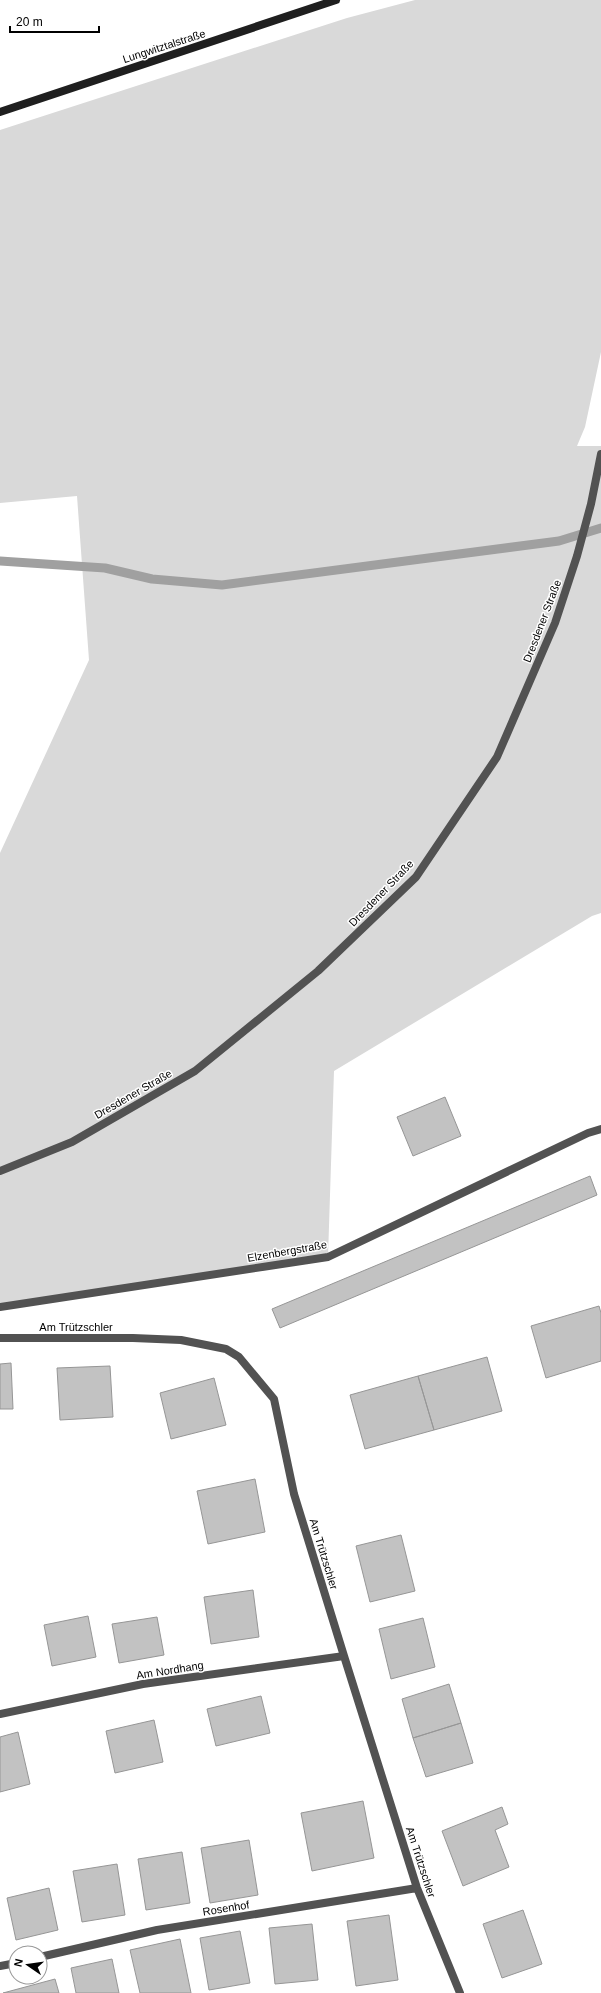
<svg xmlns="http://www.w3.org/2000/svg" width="601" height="1993" font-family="Arial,sans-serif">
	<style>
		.green { fill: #d9d9d9 }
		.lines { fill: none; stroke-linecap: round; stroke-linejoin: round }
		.stream { stroke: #a0a0a0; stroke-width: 9 }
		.building { fill: #c2c2c2; stroke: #969696 }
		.minor { stroke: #525252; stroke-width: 8 }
		.tertiary { stroke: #525252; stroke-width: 8 }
		.secondary { stroke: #1f1f1f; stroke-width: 8 }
		.labels { text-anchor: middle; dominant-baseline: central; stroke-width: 3; stroke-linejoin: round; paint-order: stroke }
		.street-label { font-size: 11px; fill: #000; stroke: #fff }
	</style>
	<rect width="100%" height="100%" fill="#fff"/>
	<path class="green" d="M 415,0 L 601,0 L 601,352 L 585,427 L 577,446 L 601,446 L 601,913 L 592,916 L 334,1071 L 328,1257 L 0,1307 L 0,853 L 89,660 L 77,496 L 0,503 L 0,130 L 347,18 Z"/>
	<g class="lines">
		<path class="stream" d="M 0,561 L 105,568 L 152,579 L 222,585 L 559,541 L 601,528"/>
	</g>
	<path class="building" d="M 445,1097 L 461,1136 L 413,1156 L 397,1117 Z
		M 590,1176 L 597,1195 L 280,1328 L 272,1309 Z
		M 599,1306 L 601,1313 L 601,1361 L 546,1378 L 531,1326 Z
		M 487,1357 L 502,1411 L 434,1430 L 418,1376 Z
		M 11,1363 L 13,1409 L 0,1409 L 0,1364 Z
		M 110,1366 L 113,1417 L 60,1420 L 57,1368 Z
		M 418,1376 L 434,1430 L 365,1449 L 350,1395 Z
		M 214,1378 L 226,1425 L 171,1439 L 160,1393 Z
		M 255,1479 L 265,1532 L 208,1544 L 197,1491 Z
		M 401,1535 L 415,1591 L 370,1602 L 356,1546 Z
		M 253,1590 L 259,1637 L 211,1644 L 204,1597 Z
		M 88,1616 L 96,1657 L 52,1666 L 44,1625 Z
		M 157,1617 L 164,1655 L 119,1663 L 112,1624 Z
		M 423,1618 L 435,1667 L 391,1679 L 379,1629 Z
		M 449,1684 L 461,1723 L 413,1738 L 402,1699 Z
		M 261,1696 L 270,1733 L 216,1746 L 207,1709 Z
		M 154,1720 L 163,1762 L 115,1773 L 106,1731 Z
		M 461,1723 L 473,1763 L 426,1777 L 413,1738 Z
		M 18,1732 L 30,1784 L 0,1792 L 0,1737 Z
		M 363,1801 L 374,1858 L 312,1871 L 301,1813 Z
		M 502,1807 L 508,1824 L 495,1830 L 509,1867 L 463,1886 L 442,1831 Z
		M 249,1840 L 258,1895 L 210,1903 L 201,1848 Z
		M 182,1852 L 190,1903 L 146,1910 L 138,1859 Z
		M 117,1864 L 125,1915 L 82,1922 L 73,1871 Z
		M 49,1888 L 58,1930 L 16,1940 L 7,1898 Z
		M 523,1910 L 542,1964 L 502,1978 L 483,1924 Z
		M 389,1915 L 398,1980 L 356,1986 L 347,1921 Z
		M 312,1924 L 318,1980 L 275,1984 L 269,1928 Z
		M 240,1931 L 250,1983 L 209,1990 L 200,1938 Z
		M 180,1939 L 191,1993 L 140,1993 L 130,1950 Z
		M 112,1959 L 119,1993 L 76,1993 L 71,1968 Z
		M 55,1979 L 59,1993 L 3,1993 Z"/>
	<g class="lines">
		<path class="minor" d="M 0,1307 L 328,1257 L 588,1133 L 601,1129
			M 0,1338 L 133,1338 L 181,1340 L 226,1349 L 239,1357 L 274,1399 L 294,1494 L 344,1656 L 417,1888 L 460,1993
			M 0,1714 L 143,1684 L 344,1656
			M 40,1957 L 157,1930 L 417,1888
			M 0,1966 L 16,1963"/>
		<path class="tertiary" d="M 0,1171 L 72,1142 L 195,1071 L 318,971 L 416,877 L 497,757 L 555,623 L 577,556 L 591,504 L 601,454"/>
		<path class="secondary" d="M 0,112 L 336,0"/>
	</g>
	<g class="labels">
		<g class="street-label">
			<text transform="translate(164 46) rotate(-18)">Lungwitztalstraße</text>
			<text transform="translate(542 621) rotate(-69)">Dresdener Straße</text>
			<text transform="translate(381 893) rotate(-46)">Dresdener Straße</text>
			<text transform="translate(133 1094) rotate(-30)">Dresdener Straße</text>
			<text transform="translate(287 1251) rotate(-10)">Elzenbergstraße</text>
			<text x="76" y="1327">Am Trützschler</text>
			<text transform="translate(324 1554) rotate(73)">Am Trützschler</text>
			<text transform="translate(170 1670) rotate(-9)">Am Nordhang</text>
			<text transform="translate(421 1862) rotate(72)">Am Trützschler</text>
			<text transform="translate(226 1908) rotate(-9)">Rosenhof</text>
		</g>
	</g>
	<g transform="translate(28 1965) rotate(283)"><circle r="19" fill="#ffffff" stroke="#999999"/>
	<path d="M0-3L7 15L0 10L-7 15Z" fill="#000000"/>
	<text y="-6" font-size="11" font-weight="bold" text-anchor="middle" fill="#000000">N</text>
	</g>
	<path d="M10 26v6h89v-6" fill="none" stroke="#000000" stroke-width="2"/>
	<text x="16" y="26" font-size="12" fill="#000000" stroke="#ffffff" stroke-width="3" paint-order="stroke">20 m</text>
</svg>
